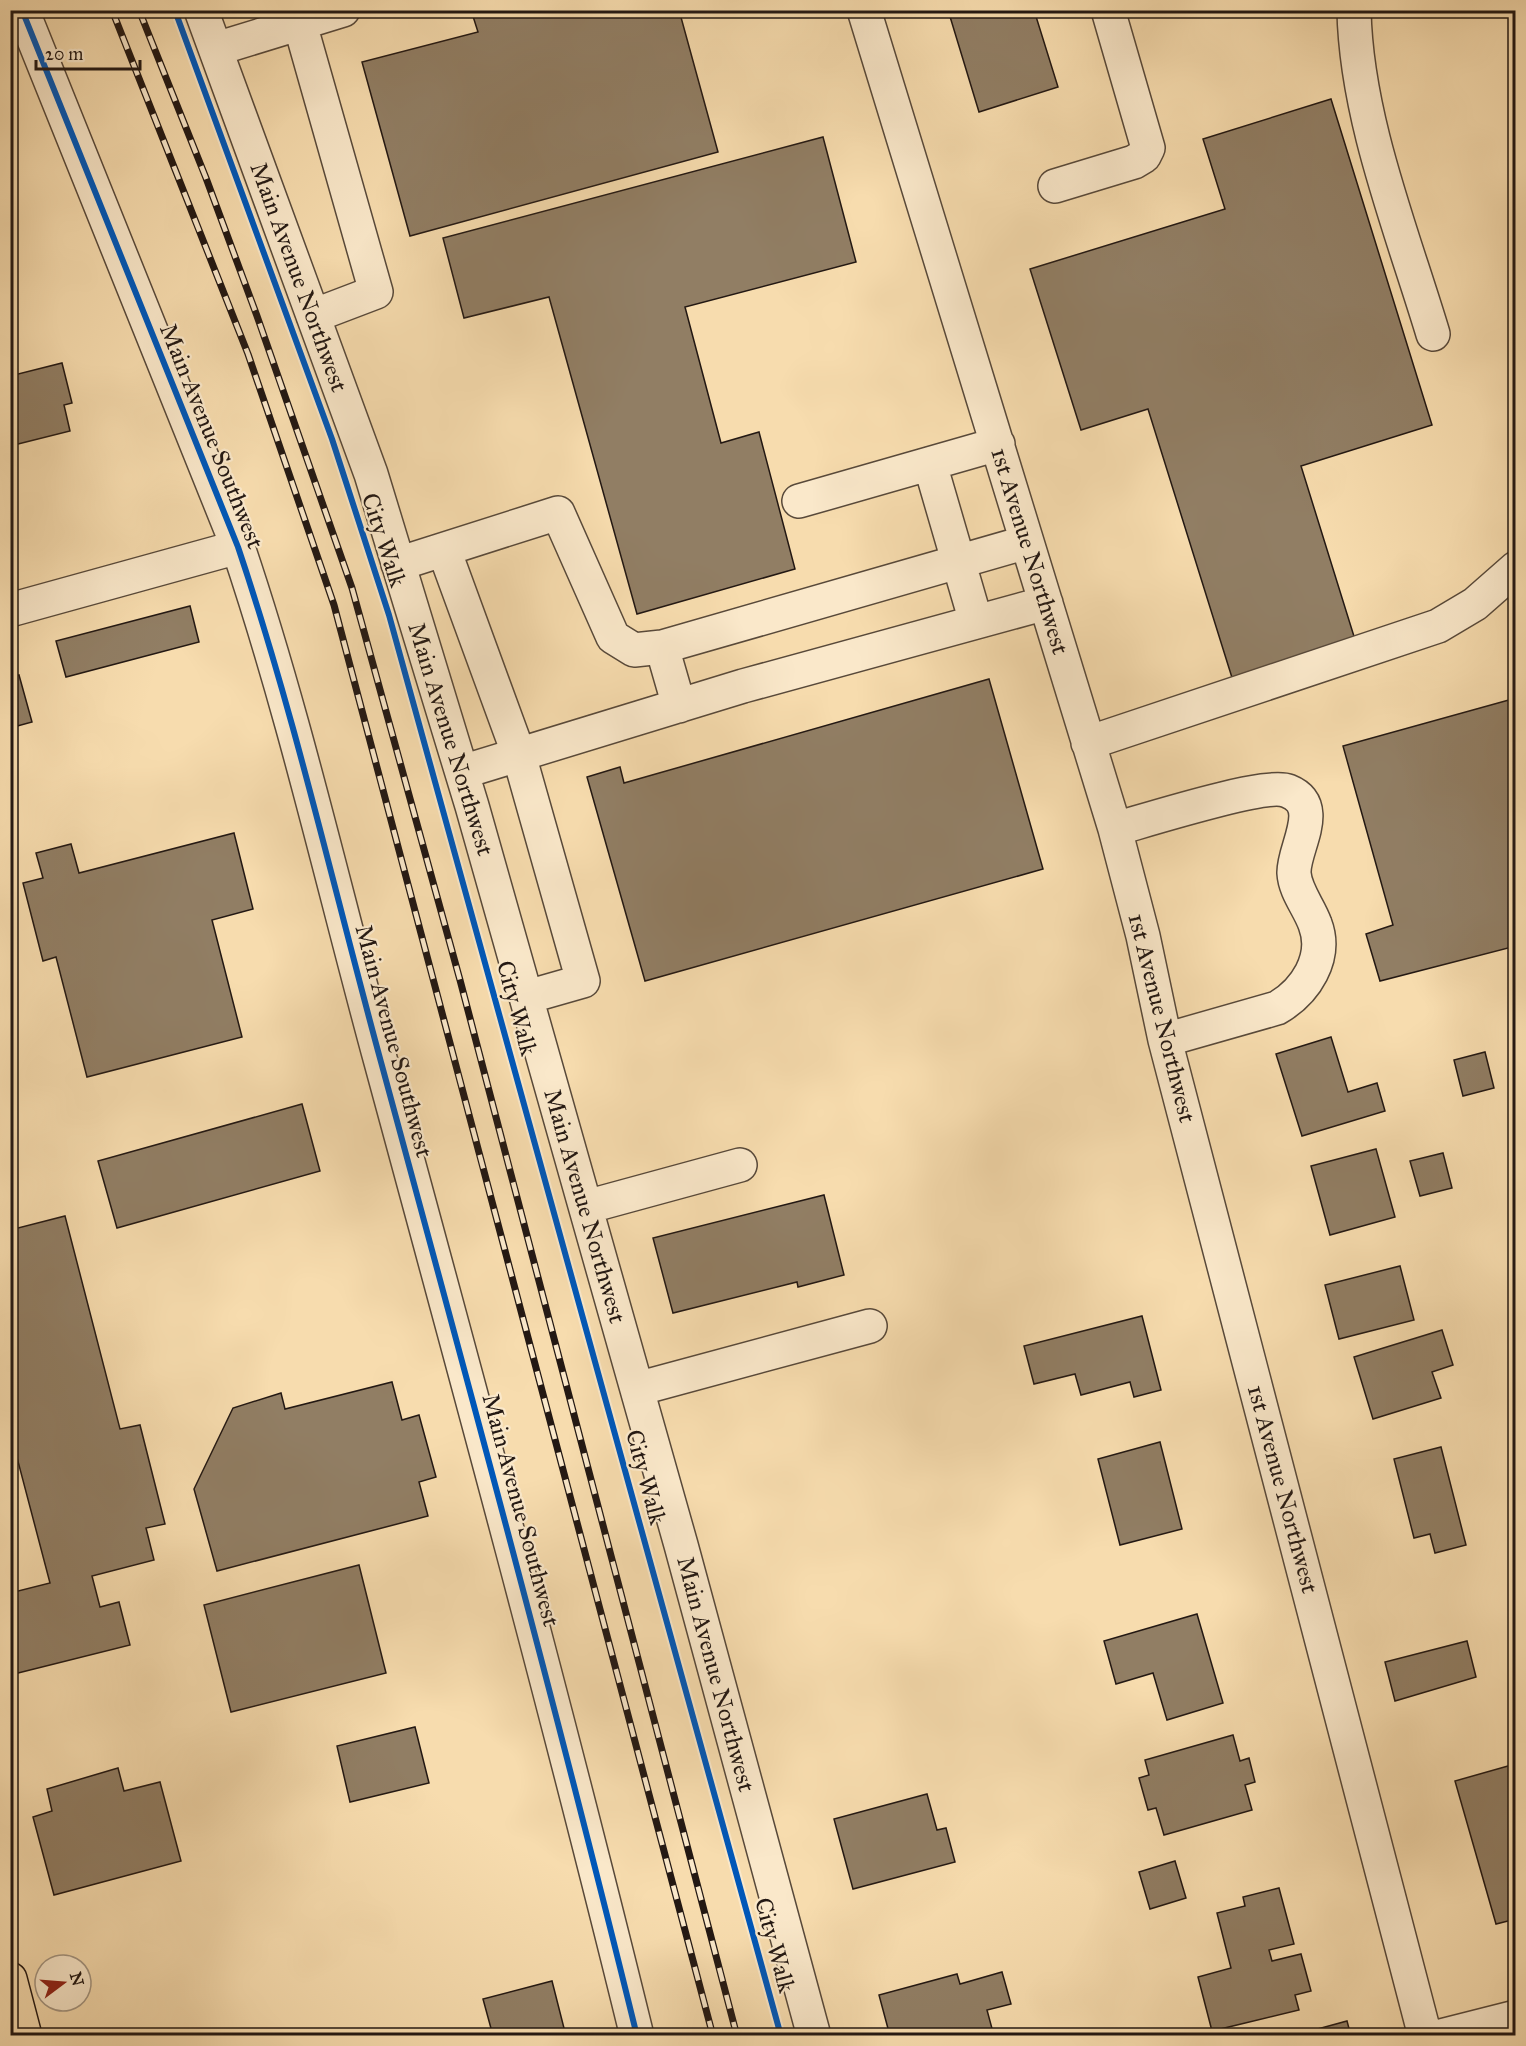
<svg xmlns="http://www.w3.org/2000/svg" width="1526" height="2046" font-family="'IM FELL Great Primer',serif">
	<style>
		.building { fill: #917e64; stroke: #231813; stroke-width: 1.5 }
		.lines { fill: none; stroke-linecap: round; stroke-linejoin: round }
		.minor-casing { stroke: #58493a; stroke-width: 36 }
		.major-casing { stroke: #231813; stroke-width: 36 }
		.minor { stroke: #fae8ca; stroke-width: 33 }
		.major { stroke: #f7dcae; stroke-width: 33 }
		.rail-casing { stroke: #231813; stroke-width: 7 }
		.rail { stroke: #fae8ca; stroke-width: 4.5; stroke-dasharray: 14; stroke-linecap: butt }
		.cycleway-casing { stroke: #fae8ca; stroke-width: 10 }
		.cycleway { stroke: #0057b8; stroke-width: 6 }
		.labels { text-anchor: middle; dominant-baseline: central; stroke-width: 4.5; stroke-linejoin: round; paint-order: stroke }
		.street-label { font-size: 24px; fill: #231813; stroke: #fae8ca }
	</style>
	<rect width="100%" height="100%" fill="#f7dcae"/>
	<filter id="stains"><feTurbulence type="fractalNoise" baseFrequency=".00333" numOctaves="4"/><feColorMatrix values="0 0 0 0 .2 0 0 0 0 .09 0 0 0 0 .02 0 0 0 .5 -.17"/></filter>
	<radialGradient id="worn" r=".72"><stop offset=".6" stop-color="#630" stop-opacity="0"/><stop offset="1" stop-color="#630" stop-opacity=".3"/></radialGradient>
	<path class="building" d="M 471,10 L 679,10 L 718,152 L 410,236 L 362,62 L 478,32 Z
		M 948,10 L 1034,10 L 1058,87 L 979,112 Z
		M 1331,99 L 1432,425 L 1301,466 L 1357,646 L 1234,684 L 1148,409 L 1081,430 L 1030,269 L 1225,209 L 1203,139 Z
		M 823,137 L 856,262 L 685,307 L 721,443 L 759,432 L 795,569 L 637,614 L 549,297 L 464,318 L 443,238 Z
		M 62,363 L 72,403 L 64,405 L 70,431 L 10,446 L 10,376 Z
		M 190,606 L 199,642 L 66,677 L 56,641 Z
		M 19,675 L 32,722 L 10,728 L 10,677 Z
		M 989,679 L 1043,869 L 645,981 L 587,777 L 620,767 L 624,783 Z
		M 1516,698 L 1516,946 L 1380,981 L 1366,934 L 1393,925 L 1343,746 Z
		M 234,833 L 253,909 L 212,920 L 242,1037 L 87,1077 L 56,957 L 43,961 L 23,883 L 43,878 L 36,853 L 71,844 L 79,873 Z
		M 1331,1037 L 1348,1092 L 1377,1083 L 1385,1111 L 1302,1136 L 1276,1054 Z
		M 1485,1052 L 1494,1088 L 1463,1096 L 1454,1060 Z
		M 302,1104 L 320,1171 L 117,1228 L 98,1161 Z
		M 1376,1149 L 1395,1217 L 1330,1235 L 1311,1166 Z
		M 1443,1153 L 1452,1188 L 1420,1196 L 1410,1161 Z
		M 824,1195 L 844,1275 L 798,1287 L 797,1282 L 673,1313 L 653,1238 Z
		M 65,1216 L 120,1429 L 140,1425 L 165,1524 L 146,1528 L 154,1560 L 92,1576 L 100,1607 L 119,1602 L 130,1645 L 10,1675 L 10,1593 L 50,1583 L 10,1431 L 10,1230 Z
		M 1400,1266 L 1414,1320 L 1339,1339 L 1325,1285 Z
		M 1142,1316 L 1161,1390 L 1134,1397 L 1130,1382 L 1081,1395 L 1075,1374 L 1034,1384 L 1024,1346 Z
		M 1442,1330 L 1453,1365 L 1432,1372 L 1441,1398 L 1373,1419 L 1354,1357 Z
		M 392,1382 L 402,1420 L 419,1415 L 436,1477 L 419,1482 L 428,1516 L 217,1571 L 194,1489 L 233,1408 L 281,1393 L 285,1409 Z
		M 1160,1442 L 1182,1529 L 1120,1545 L 1098,1459 Z
		M 1441,1447 L 1466,1545 L 1435,1553 L 1430,1534 L 1414,1538 L 1394,1459 Z
		M 359,1565 L 386,1673 L 231,1712 L 204,1605 Z
		M 1197,1614 L 1223,1703 L 1167,1720 L 1153,1673 L 1116,1684 L 1104,1641 Z
		M 1467,1641 L 1476,1677 L 1395,1701 L 1385,1662 Z
		M 415,1727 L 429,1783 L 350,1802 L 337,1746 Z
		M 1233,1735 L 1240,1761 L 1249,1758 L 1255,1782 L 1245,1785 L 1252,1810 L 1164,1835 L 1156,1808 L 1148,1810 L 1139,1778 L 1149,1775 L 1145,1760 Z
		M 1515,1764 L 1516,1919 L 1496,1924 L 1455,1781 Z
		M 118,1768 L 124,1791 L 160,1782 L 181,1861 L 54,1895 L 33,1817 L 52,1811 L 47,1789 Z
		M 927,1794 L 937,1830 L 946,1828 L 955,1862 L 853,1889 L 834,1819 Z
		M 1175,1861 L 1186,1898 L 1150,1909 L 1139,1872 Z
		M 1279,1888 L 1294,1944 L 1269,1950 L 1272,1961 L 1301,1954 L 1311,1991 L 1295,1995 L 1299,2010 L 1212,2031 L 1198,1977 L 1231,1968 L 1217,1913 L 1245,1906 L 1243,1897 Z
		M 1002,1972 L 1011,2004 L 987,2010 L 994,2036 L 890,2036 L 879,1995 L 957,1974 L 960,1984 Z
		M 552,1981 L 566,2036 L 477,2036 L 492,2032 L 483,1999 Z
		M 1347,2021 L 1351,2036 L 1292,2036 Z"/>
	<g class="lines">
		<defs>
			<path id="minor" d="M 22,10 L 238,547 C 295,716 334,890 381,1062 C 469,1386 557,1710 637,2036
				M 201,10 L 371,474 L 472,806 L 681,1545 L 814,2036
				M 864,10 L 1115,829 L 1143,936 L 1165,1040 L 1425,2036
				M 1354,10 C 1356,118 1402,231 1433,334
				M 300,24 L 376,292 L 313,316
				M 216,49 L 343,10
				M 1055,186 L 1134,162 L 1144,156 L 1148,148 L 1108,10
				M 930,464 L 976,622
				M 799,501 L 998,444
				M 444,550 L 519,755 L 583,981 L 527,997
				M 398,564 L 558,513 L 613,637 L 634,650 L 662,647 L 1027,542
				M 10,610 L 238,547
				M 662,647 L 679,706
				M 1088,743 L 1438,626 L 1475,604 L 1516,568
				M 462,772 L 743,686 L 1046,603
				M 1115,829 C 1144,821 1266,782 1288,791 C 1325,806 1293,848 1294,873 C 1295,891 1309,907 1315,924 C 1328,958 1305,992 1277,1008 L 1165,1040
				M 586,1207 L 740,1165
				M 637,1389 L 870,1326
				M 1441,2036 L 1516,2017"/>
			<path id="major" d="M 10,1979 L 25,2036"/>
		</defs>
		<use href="#minor" class="minor-casing"/>
		<use href="#major" class="major-casing"/>
		<use href="#minor" class="minor"/>
		<use href="#major" class="major"/>
		<defs>
			<path id="rail" d="M 112,10 L 248,354 L 334,605 L 713,2036
				M 139,10 L 206,178 L 257,316 L 352,588 L 460,980 L 737,2036"/>
		</defs>
		<use href="#rail" class="rail-casing"/>
		<use href="#rail" class="rail"/>
		<defs>
			<path id="cycleway" d="M 22,10 L 238,547 C 295,716 334,890 381,1062 C 469,1386 557,1710 637,2036
				M 188,10 L 177,16 L 332,439 L 389,615 L 781,2036"/>
		</defs>
		<use href="#cycleway" class="cycleway-casing"/>
		<use href="#cycleway" class="cycleway"/>
	</g>
	<g class="labels">
		<g class="street-label">
			<text transform="translate(299 277) rotate(70)">Main Avenue Northwest</text>
			<text transform="translate(212 436) rotate(68)">Main Avenue Southwest</text>
			<text transform="translate(384 540) rotate(72)">City Walk</text>
			<text transform="translate(1030 551) rotate(73)">1st Avenue Northwest</text>
			<text transform="translate(451 739) rotate(73)">Main Avenue Northwest</text>
			<text transform="translate(517 1008) rotate(75)">City Walk</text>
			<text transform="translate(1162 1018) rotate(76)">1st Avenue Northwest</text>
			<text transform="translate(394 1041) rotate(75)">Main Avenue Southwest</text>
			<text transform="translate(585 1206) rotate(74)">Main Avenue Northwest</text>
			<text transform="translate(646 1477) rotate(75)">City Walk</text>
			<text transform="translate(1283 1489) rotate(75)">1st Avenue Northwest</text>
			<text transform="translate(521 1510) rotate(75)">Main Avenue Southwest</text>
			<text transform="translate(716 1674) rotate(75)">Main Avenue Northwest</text>
			<text transform="translate(775 1945) rotate(75)">City Walk</text>
		</g>
	</g>
	<rect width="1526" height="2046" fill="none" stroke="#f7dcae" stroke-width="36"/>
	<rect x="12" y="12" width="1502" height="2022" fill="none" stroke="#231813" stroke-width="3"/>
	<rect x="18" y="18" width="1490" height="2010" fill="none" stroke="#231813" stroke-width="1.5"/>
	<g transform="translate(63 1983) rotate(74)"><circle r="28" fill="#fae8ca" stroke="#a49581" stroke-width="1.5"/>
	<path d="M0-4.5L10 22L0 15L-10 22Z" fill="#8f2418"/>
	<text y="-9" font-size="16" font-weight="bold" text-anchor="middle" fill="#231813">N</text>
	</g>
	<path d="M36 60v9h104v-9" fill="none" stroke="#231813" stroke-width="3"/>
	<text x="45" y="60" font-size="18" fill="#231813" stroke="#fae8ca" stroke-width="4.5" paint-order="stroke">20 m</text>
	<rect width="100%" height="100%" filter="url(#stains)"/>
	<rect width="100%" height="100%" fill="url(#worn)"/>
</svg>
